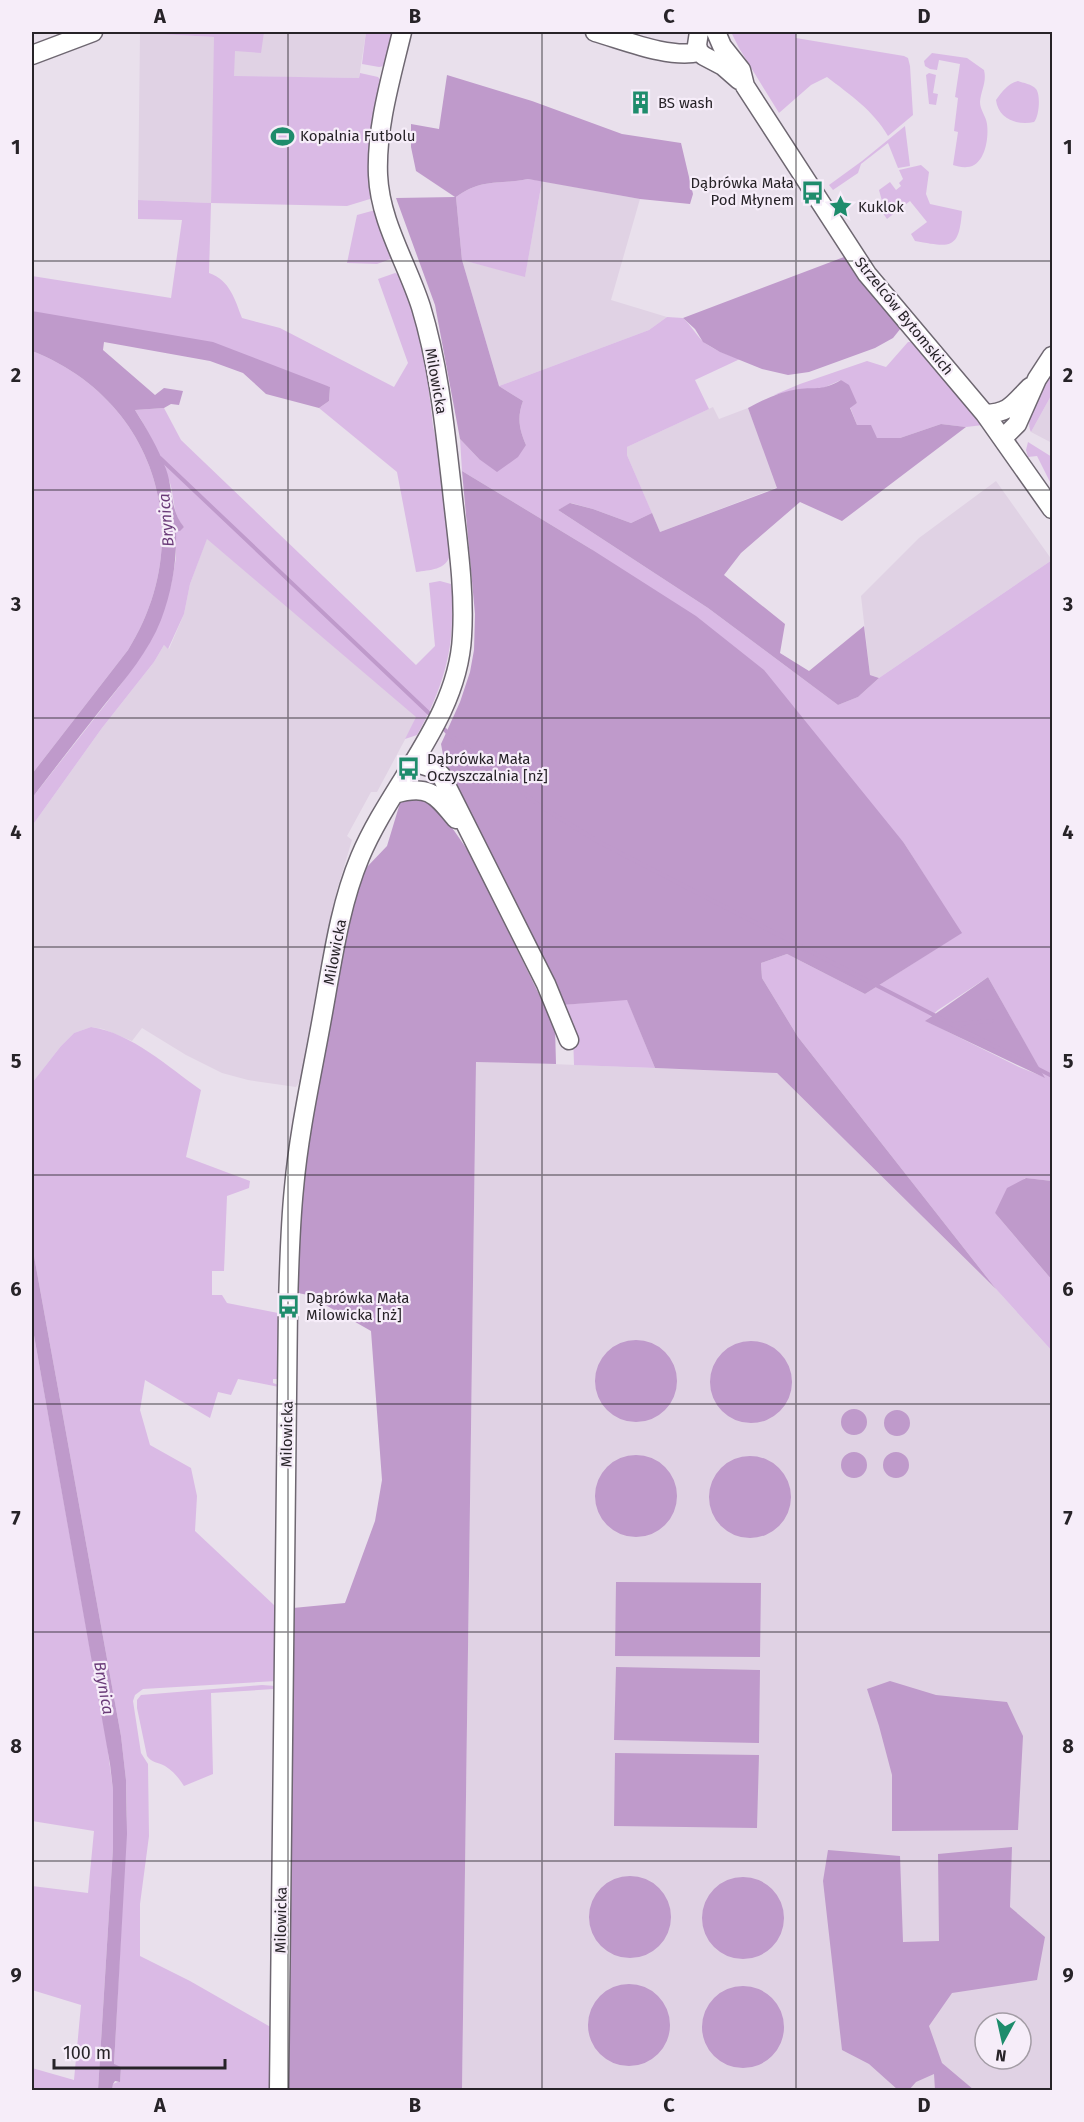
<svg xmlns="http://www.w3.org/2000/svg" width="1084" height="2122" font-family="'Fira Sans',sans-serif">
	<style>
		.built { fill: #e0d2e4; fill-rule: evenodd }
		.green { fill: #dabae5; fill-rule: evenodd }
		.forest { fill: #bf9acb }
		.lines { fill: none; stroke-linecap: round; stroke-linejoin: round }
		.stream { stroke: #bf9acb; stroke-width: 4 }
		.minor-casing { stroke: #6e6771; stroke-width: 21 }
		.minor { stroke: #fff; stroke-width: 18 }
		.grid { fill: none; stroke: #272328; stroke-width: 1.5; stroke-opacity: 0.55 }
		.labels { text-anchor: middle; dominant-baseline: central; stroke-width: 4.5; stroke-linejoin: round; paint-order: stroke }
		.poi-label { font-size: 15px; fill: #272328; stroke: #f6edf9; text-anchor: start }
		.street-label { font-size: 15px; fill: #272328; stroke: #f6edf9 }
		.water-label { font-size: 16px; font-style: italic; fill: #6a3b78; stroke: #f6edf9 }
		.neatline { fill: none; stroke: #272328; stroke-width: 2 }
		.grid-label { font-size: 20px; text-anchor: middle; font-weight: bold; fill: #272328 }
	</style>
	<rect width="100%" height="100%" fill="#e9e0ec"/>
	<path class="built" d="M 221,32 L 366,32 L 359,78 L 214,76 L 211,203 L 138,200 L 140,33 L 214,37 Z
		M 542,181 L 640,199 L 611,300 L 667,317 L 649,330 L 499,386 L 462,260 L 525,276 Z
		M 1052,394 L 1052,443 L 1031,432 Z
		M 713,407 L 719,419 L 748,408 L 778,487 L 660,532 L 627,455 L 627,447 Z
		M 996,481 L 1052,560 L 879,678 L 870,675 L 861,596 L 919,538 Z
		M 207,538 L 417,717 L 377,792 L 371,792 L 347,836 L 352,840 L 337,890 L 320,967 L 303,1076 L 296,1087 L 248,1080 L 222,1073 L 186,1055 L 142,1028 L 132,1041 L 103,1029 L 91,1027 L 74,1033 L 61,1046 L 32,1083 L 32,826 L 102,728 L 154,662 L 164,645 L 169,649 L 184,614 L 190,584 Z
		M 476,1061 L 777,1073 L 996,1289 L 1052,1351 L 1052,2090 L 462,2090 ZM 985,2023 L 1021,2023 L 1021,2059 L 985,2059 Z"/>
	<path class="green" d="M 139,32 L 264,32 L 261,53 L 235,51 L 234,76 L 359,78 L 360,73 L 378,77 L 382,82 L 372,193 L 370,199 L 347,206 L 211,203 L 209,273 C 230,280 235,300 242,318 L 280,328 L 394,387 L 408,363 L 378,279 L 395,273 L 401,275 L 415,313 L 426,366 L 433,426 L 441,462 L 450,555 C 446,570 430,570 416,572 L 397,472 L 319,408 L 329,401 L 330,387 L 32,311 L 32,276 L 171,298 L 182,220 L 138,219 L 138,200 L 211,203 L 214,37 L 140,33 Z
		M 366,32 L 395,32 L 384,66 L 379,67 L 362,64 Z
		M 731,32 L 796,32 L 796,38 L 904,56 L 908,58 L 910,66 L 913,115 L 888,136 C 874,111 849,94 827,77 L 811,85 L 779,113 L 739,48 Z
		M 932,53 L 967,58 L 984,70 C 987,82 981,90 980,102 C 980,110 986,116 987,124 C 989,138 985,166 967,167 C 963,168 957,166 953,165 L 958,132 L 954,131 L 958,98 L 955,97 L 960,64 L 939,60 L 937,70 L 930,69 L 925,66 L 924,61 Z
		M 929,73 L 936,75 L 933,93 L 938,94 L 936,105 L 929,104 L 926,75 Z
		M 1018,81 C 1023,83 1032,84 1036,89 C 1041,95 1039,117 1034,122 C 1018,126 998,119 996,100 C 1002,92 1007,84 1018,81 Z
		M 905,126 L 910,166 L 898,168 L 888,143 L 861,164 L 858,173 L 833,190 L 829,185 L 862,161 Z
		M 921,165 L 929,172 L 926,194 L 930,204 L 962,211 C 959,251 950,247 915,241 L 911,234 L 927,222 L 910,201 L 887,219 L 877,205 L 882,201 L 879,190 L 890,182 L 896,190 L 901,186 L 899,183 L 903,179 L 899,170 Z
		M 528,179 L 542,181 L 525,277 L 462,260 L 456,197 C 482,178 499,185 528,179 Z
		M 379,209 L 396,257 L 377,264 L 347,263 L 357,215 Z
		M 667,317 L 683,318 C 691,325 698,338 705,343 C 716,351 728,355 740,359 L 695,380 L 709,409 L 627,447 L 627,455 L 652,513 L 631,523 L 593,509 L 571,503 L 558,510 L 708,608 L 838,705 L 858,697 L 879,678 L 1052,560 L 1052,1181 L 1025,1178 L 995,1213 L 1052,1280 L 1052,1351 L 996,1289 L 798,1037 L 762,978 L 761,963 L 787,954 L 865,994 L 961,933 L 904,843 L 591,549 L 462,471 L 460,439 L 479,459 L 526,445 C 519,429 517,417 523,401 L 499,386 L 649,330 ZM 988,977 L 1044,1077 L 1019,1067 L 926,1021 L 938,1010 Z
		M 908,342 L 912,342 L 944,377 L 983,425 L 966,427 L 941,424 L 900,438 L 877,438 L 857,425 L 850,407 L 857,403 L 841,380 L 821,389 L 800,389 L 774,395 L 800,384 L 867,361 L 886,367 Z
		M 32,351 C 157,400 198,538 128,650 L 32,774 Z
		M 1052,373 L 1052,394 L 1031,432 C 1023,417 1044,387 1052,373 Z
		M 164,408 L 181,440 L 416,665 L 435,646 L 429,583 L 440,581 L 451,584 C 453,593 452,603 452,612 C 453,657 439,696 417,735 L 405,739 L 416,717 L 207,539 L 190,584 L 184,614 L 168,649 L 164,645 L 154,662 L 102,728 L 32,826 L 32,798 L 119,687 L 145,650 L 155,632 L 171,585 L 176,558 L 176,530 L 184,527 C 172,514 175,499 170,483 C 160,458 150,432 135,410 Z
		M 1028,442 L 1052,457 L 1052,486 L 1037,456 L 1028,457 L 1026,450 Z
		M 627,999 L 655,1068 L 574,1065 L 573,1034 L 562,1005 Z
		M 91,1027 C 132,1033 168,1067 201,1090 L 186,1157 L 250,1181 L 249,1188 L 227,1196 L 224,1271 L 212,1271 L 212,1295 L 222,1295 L 227,1303 L 283,1314 L 280,1379 L 273,1379 L 273,1383 L 279,1385 L 279,1387 L 238,1379 L 231,1395 L 218,1392 L 210,1418 L 145,1380 L 140,1410 L 150,1445 L 191,1468 L 197,1496 L 195,1531 L 274,1605 L 279,1606 L 277,1681 L 143,1689 L 135,1695 L 133,1701 L 141,1753 L 148,1764 L 149,1836 L 140,1904 L 140,1956 L 190,1981 L 274,2029 L 273,2090 L 112,2090 L 113,2084 L 120,2081 L 121,2067 L 114,2065 L 127,1815 L 126,1780 L 121,1736 L 32,1245 L 32,1083 L 61,1046 L 74,1033 Z
		M 32,1324 L 107,1744 L 113,1790 L 113,1848 L 98,2090 L 32,2090 L 32,2068 L 74,2080 L 81,2005 L 32,1990 L 32,1886 L 88,1893 L 94,1831 L 32,1821 Z
		M 262,1685 L 276,1686 L 277,1744 L 274,1744 L 274,1689 L 211,1693 L 213,1774 L 184,1786 C 179,1778 173,1771 165,1766 C 158,1762 152,1763 147,1756 L 137,1708 L 137,1700 L 141,1695 Z"/>
	<path class="forest" d="M 447,75 L 532,101 L 622,134 L 681,143 L 693,194 L 690,204 L 640,199 L 528,179 C 499,185 482,178 456,197 L 462,260 L 499,386 L 523,401 C 517,417 519,429 526,445 L 518,457 L 497,472 L 479,459 L 460,439 L 435,305 L 396,198 L 455,197 L 416,171 L 411,147 L 411,124 L 439,129 Z
		M 844,257 L 901,328 L 893,338 L 875,348 L 809,372 L 788,375 L 762,369 L 720,352 L 703,342 L 695,329 L 683,318 Z
		M 32,311 L 213,342 L 330,387 L 329,401 L 319,408 L 266,394 L 243,373 L 210,361 L 104,342 L 103,350 L 155,395 L 164,388 L 183,391 L 179,405 L 171,404 L 164,408 L 135,410 C 147,429 158,448 166,469 C 173,488 170,511 184,527 L 180,531 L 176,530 C 177,561 172,591 161,620 C 149,651 126,678 105,704 C 80,735 56,767 32,798 L 32,774 L 128,650 C 198,538 157,400 32,351 Z
		M 841,380 L 849,385 L 857,403 L 850,408 L 857,425 L 871,425 L 877,438 L 900,438 L 941,424 L 966,427 L 842,521 L 800,502 L 741,553 L 724,575 L 785,624 L 780,653 L 809,671 L 864,626 L 870,675 L 879,678 L 858,697 L 838,705 L 708,608 L 558,510 L 570,503 L 593,509 L 631,523 L 652,513 L 660,532 L 777,488 L 748,408 C 764,399 780,392 798,389 C 817,387 822,391 841,380 Z
		M 462,471 L 591,549 L 696,616 L 764,670 L 904,843 L 962,933 L 865,994 L 787,954 L 761,963 L 762,978 L 798,1037 L 996,1289 L 777,1073 L 655,1068 L 627,1000 L 562,1005 L 445,765 L 441,744 L 460,702 L 470,672 L 474,650 L 475,614 Z
		M 417,796 L 439,809 L 471,855 L 555,1027 L 556,1064 L 476,1062 L 462,2090 L 287,2090 L 293,1608 L 345,1603 L 375,1521 L 382,1480 L 371,1331 L 308,1295 L 298,1293 L 296,1235 L 317,1084 L 349,907 L 366,868 L 387,846 L 400,803 Z
		M 988,977 L 1045,1078 L 925,1021 Z
		M 1026,1178 L 1052,1181 L 1052,1280 L 995,1213 L 1007,1188 Z
		M 32,1245 L 121,1736 L 126,1780 L 127,1834 L 114,2064 L 121,2067 L 120,2082 L 115,2081 L 113,2084 L 112,2090 L 98,2090 L 113,1848 L 113,1790 L 110,1764 L 32,1324 Z
		M595 1381a41 41 0 1 1 82 0a41 41 0 1 1-82 0Z
		M710 1382a41 41 0 1 1 82 0a41 41 0 1 1-82 0Z
		M841 1422a13 13 0 1 1 26 0a13 13 0 1 1-26 0Z
		M884 1423a13 13 0 1 1 26 0a13 13 0 1 1-26 0Z
		M841 1465a13 13 0 1 1 26 0a13 13 0 1 1-26 0Z
		M883 1465a13 13 0 1 1 26 0a13 13 0 1 1-26 0Z
		M595 1496a41 41 0 1 1 82 0a41 41 0 1 1-82 0Z
		M709 1497a41 41 0 1 1 82 0a41 41 0 1 1-82 0Z
		M 616,1582 L 761,1583 L 760,1657 L 615,1656 Z
		M 616,1667 L 760,1670 L 759,1743 L 614,1740 Z
		M 890,1681 L 936,1695 L 1007,1702 L 1023,1736 L 1018,1830 L 892,1831 L 892,1775 L 879,1726 L 867,1689 Z
		M 615,1753 L 759,1755 L 757,1828 L 614,1826 Z
		M 1012,1847 L 1010,1907 L 1045,1937 L 1037,1980 L 952,1993 L 929,2026 L 942,2063 L 974,2090 L 935,2090 L 934,2074 L 916,2082 L 909,2090 L 898,2090 L 869,2064 L 842,2050 L 823,1881 L 828,1850 L 900,1856 L 903,1942 L 939,1941 L 938,1854 Z
		M589 1917a41 41 0 1 1 82 0a41 41 0 1 1-82 0Z
		M702 1918a41 41 0 1 1 82 0a41 41 0 1 1-82 0Z
		M588 2025a41 41 0 1 1 82 0a41 41 0 1 1-82 0Z
		M702 2027a41 41 0 1 1 82 0a41 41 0 1 1-82 0Z"/>
	<g class="lines">
		<path class="stream" d="M 160,458 L 433,717
			M 440,725 L 450,735 L 540,806 L 599,842 L 1052,1076
			M 954,1024 L 992,1021"/>
		<defs>
			<path id="minor" d="M 595,32 C 624,40 669,59 699,52
				M 699,32 L 697,45 L 699,52 L 704,56 L 723,66 L 739,80
				M 716,32 L 722,46 L 741,70 L 745,86 L 867,274 L 985,414 L 1052,509
				M 32,55 L 93,32
				M 985,414 C 1010,413 1013,404 1030,387
				M 1003,438 L 1017,424 L 1037,379 L 1052,356
				M 413,762 L 432,768 L 441,775 L 546,984 L 569,1040
				M 394,794 C 429,784 435,794 456,819
				M 279,2090 L 288,1307 C 289,1267 290,1227 294,1188 C 299,1131 312,1074 322,1018 C 332,964 339,907 360,857 C 391,783 458,719 462,636 C 465,588 457,538 452,490 C 445,429 439,366 421,307 C 407,263 380,222 378,175 C 376,128 391,78 402,32"/>
		</defs>
		<use href="#minor" class="minor-casing"/>
		<use href="#minor" class="minor"/>
	</g>
	<path class="grid" d="M 288,32 L 288,2090M 542,32 L 542,2090M 796,32 L 796,2090M 32,261 L 1052,261M 32,490 L 1052,490M 32,718 L 1052,718M 32,947 L 1052,947M 32,1175 L 1052,1175M 32,1404 L 1052,1404M 32,1632 L 1052,1632M 32,1861 L 1052,1861"/>
	<defs>
		<symbol id="building-bare" viewBox="-9 -9 18 18"><path d="M-4-6H4V6H1V3H-1V6H-4ZM-2.5-4.3h1.7v1.8h-1.7ZM.8-4.3h1.7v1.8H.8ZM-2.5-1h1.7V.8h-1.7ZM.8-1h1.7V.8H.8Z" fill="#1e8c6c" stroke="#f6edf9" stroke-width="2.5" paint-order="stroke"/></symbol>
		<symbol id="stadium-bare" viewBox="-9 -9 18 18"><path d="M0-5a6.5 5 0 1 0 0 10a6.5 5 0 1 0 0-10ZM-3.5-1.8h7v3.6h-7Z" fill="#1e8c6c" stroke="#f6edf9" stroke-width="2.5" paint-order="stroke"/></symbol>
		<symbol id="bus-bare" viewBox="-9 -9 18 18"><path d="M-5-6H5V4H4V6H2V4H-2V6H-4V4H-5ZM-3.5-4V0h7V-4ZM-3.5 1.2v1.5H-2V1.2ZM2 1.2v1.5H3.5V1.2Z" fill="#1e8c6c" stroke="#f6edf9" stroke-width="2.5" paint-order="stroke"/></symbol>
		<symbol id="sight-bare" viewBox="-9 -9 18 18"><path d="M0-6L1.8-2.2L6-1.7L2.9 1.2L3.7 5.4L0 3.3L-3.7 5.4L-2.9 1.2L-6-1.7L-1.8-2.2Z" fill="#1e8c6c" stroke="#f6edf9" stroke-width="2.5" paint-order="stroke"/></symbol>
	</defs>
	<g fill-rule="evenodd">
		<use href="#building-bare" x="624" y="86" width="33" height="33"/>
		<use href="#stadium-bare" x="266" y="120" width="33" height="33"/>
		<use href="#bus-bare" x="796" y="176" width="33" height="33"/>
		<use href="#sight-bare" x="824" y="190" width="33" height="33"/>
		<use href="#bus-bare" x="392" y="752" width="33" height="33"/>
		<use href="#bus-bare" x="272" y="1290" width="33" height="33"/>
	</g>
	<g class="labels">
		<g class="poi-label">
			<text x="658" y="103">BS wash</text>
			<text x="300" y="136">Kopalnia Futbolu</text>
			<text x="794" y="183" text-anchor="end">Dąbrówka Mała<tspan x="794" dy="17">Pod Młynem</tspan></text>
			<text x="858" y="207">Kuklok</text>
			<text x="427" y="759">Dąbrówka Mała<tspan x="427" dy="17">Oczyszczalnia [nż]</tspan></text>
			<text x="306" y="1298">Dąbrówka Mała<tspan x="306" dy="17">Milowicka [nż]</tspan></text>
		</g>
		<g class="street-label">
			<text transform="translate(904 316) rotate(51)">Strzelców Bytomskich</text>
			<text transform="translate(436 381) rotate(80)">Milowicka</text>
			<text transform="translate(335 952) rotate(-79)">Milowicka</text>
			<text transform="translate(287 1434) rotate(-89)">Milowicka</text>
			<text transform="translate(281 1920) rotate(-89)">Milowicka</text>
		</g>
		<g class="water-label">
			<text transform="translate(166 520) rotate(-95)">Brynica</text>
			<text transform="translate(104 1688) rotate(80)">Brynica</text>
		</g>
	</g>
	<rect width="1084" height="2122" fill="none" stroke="#f6edf9" stroke-width="66"/>
	<g transform="translate(1003 2041) rotate(188)"><circle r="28" fill="#f6edf9" stroke="#a39ca5" stroke-width="1.5"/>
	<path d="M0-4.5L10 22L0 15L-10 22Z" fill="#1e8c6c"/>
	<text y="-9" font-size="16" font-weight="bold" text-anchor="middle" fill="#272328">N</text>
	</g>
	<path d="M54 2059v9h171v-9" fill="none" stroke="#272328" stroke-width="3"/>
	<text x="63" y="2059" font-size="18" fill="#272328" stroke="#f6edf9" stroke-width="4.5" paint-order="stroke">100 m</text>
	<rect x="33" y="33" width="1018" height="2056" class="neatline"/>
	<g class="grid-label">
		<text x="160" y="23">A</text>
		<text x="415" y="23">B</text>
		<text x="669" y="23">C</text>
		<text x="924" y="23">D</text>
		<text x="16" y="154">1</text>
		<text x="1068" y="154">1</text>
		<text x="16" y="382">2</text>
		<text x="1068" y="382">2</text>
		<text x="16" y="611">3</text>
		<text x="1068" y="611">3</text>
		<text x="16" y="839">4</text>
		<text x="1068" y="839">4</text>
		<text x="16" y="1068">5</text>
		<text x="1068" y="1068">5</text>
		<text x="16" y="1296">6</text>
		<text x="1068" y="1296">6</text>
		<text x="16" y="1525">7</text>
		<text x="1068" y="1525">7</text>
		<text x="16" y="1753">8</text>
		<text x="1068" y="1753">8</text>
		<text x="16" y="1982">9</text>
		<text x="1068" y="1982">9</text>
		<text x="160" y="2112">A</text>
		<text x="415" y="2112">B</text>
		<text x="669" y="2112">C</text>
		<text x="924" y="2112">D</text>
	</g>
</svg>
